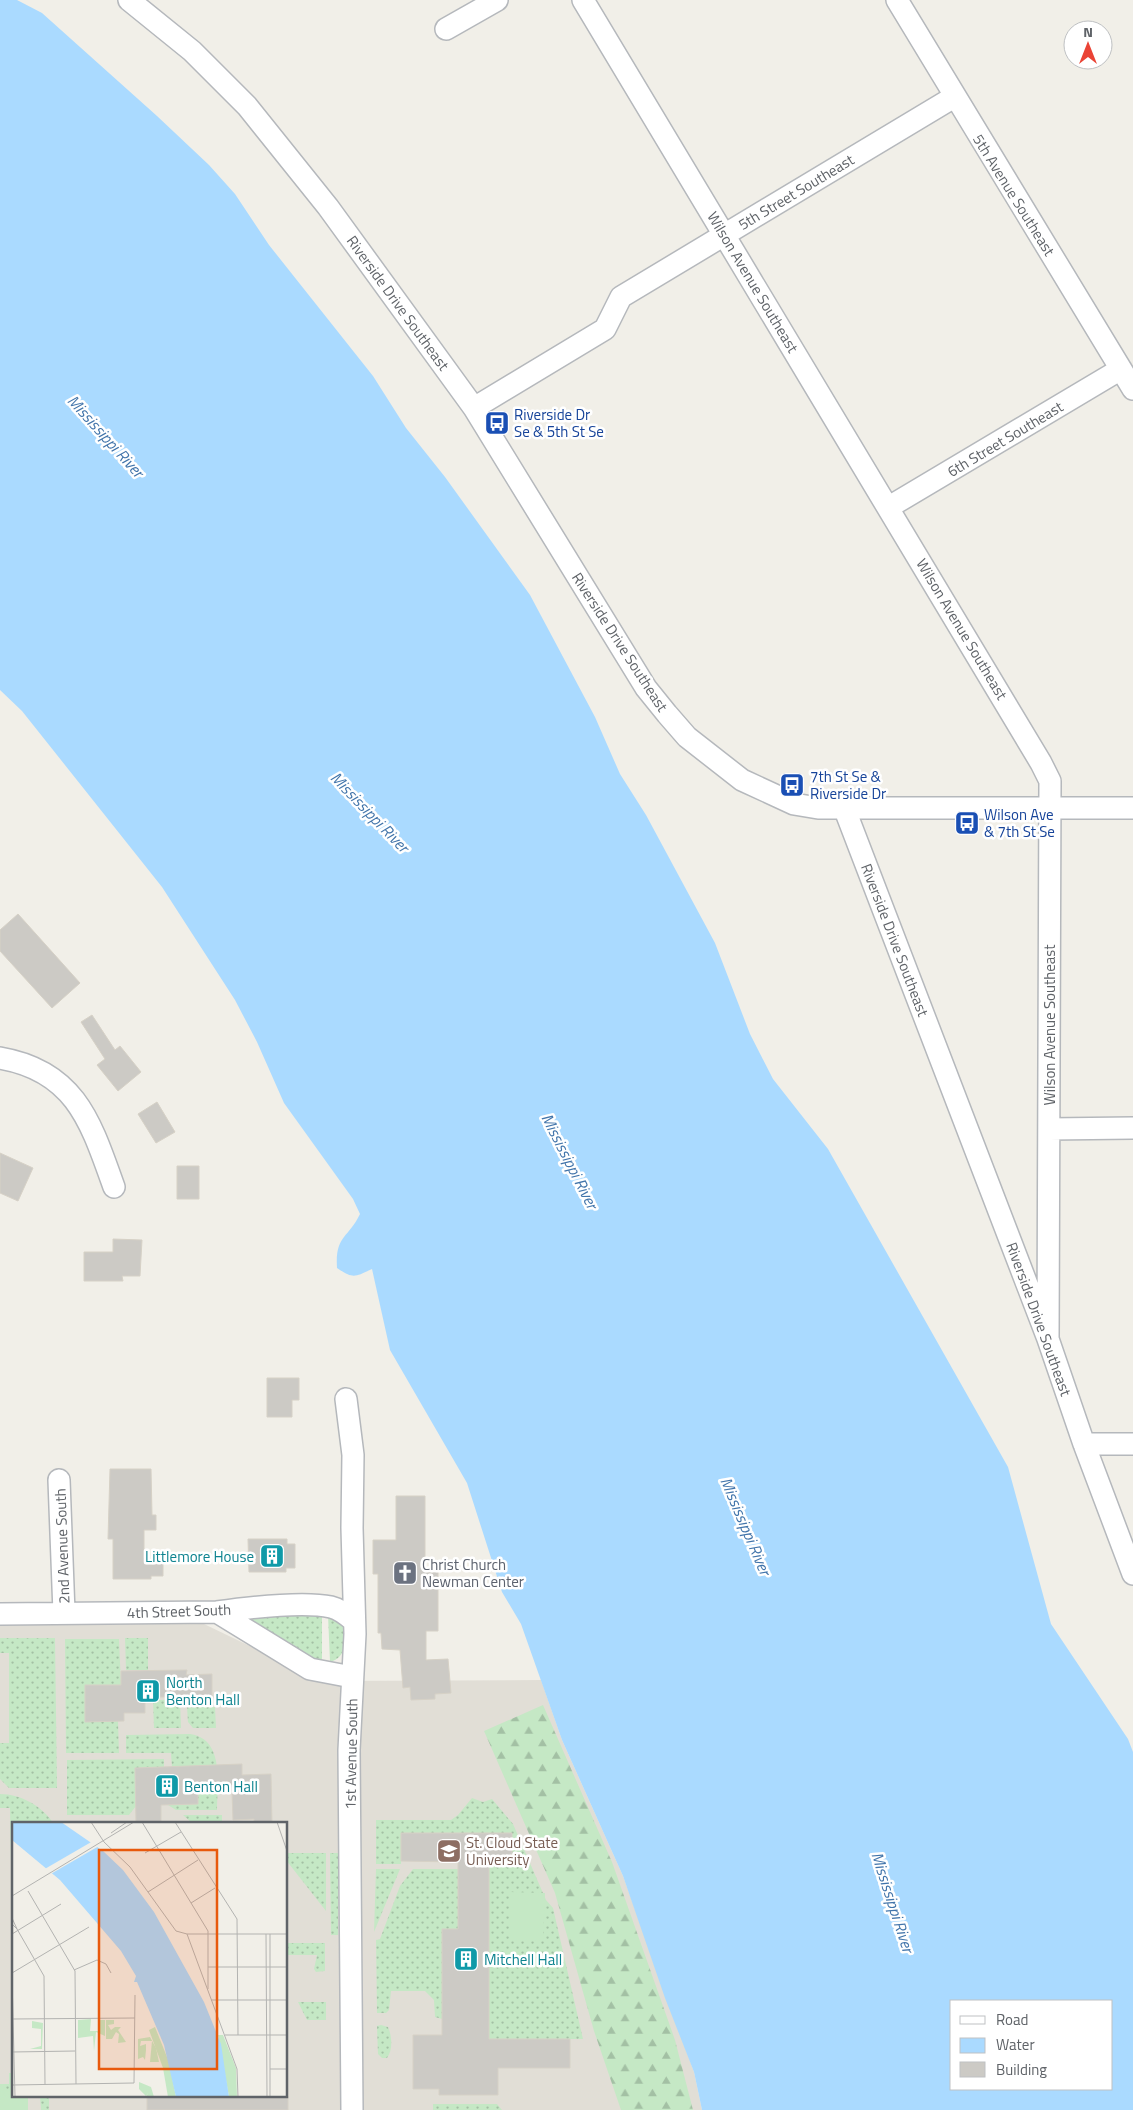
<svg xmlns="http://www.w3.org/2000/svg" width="1133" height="2110" font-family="'Titillium Web',sans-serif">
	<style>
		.education { fill: #e1ded6; fill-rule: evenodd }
		.grass { fill: url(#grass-dots) }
		.forest { fill: url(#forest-firs) }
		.pitch { fill: #c5e8c5 }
		.water { fill: #aadaff; fill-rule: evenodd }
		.building { fill: #cccac5; stroke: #d6d1c6 }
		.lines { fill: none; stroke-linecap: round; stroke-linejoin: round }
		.minor-casing { stroke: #b5b8bc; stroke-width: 24 }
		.minor { stroke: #fff; stroke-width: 21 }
		.labels { text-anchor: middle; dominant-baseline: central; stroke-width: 5; stroke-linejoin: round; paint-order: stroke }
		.street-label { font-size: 15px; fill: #5f6368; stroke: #fff }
		.transit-label { font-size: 15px; fill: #164399; stroke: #fff; text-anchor: start }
		.culture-label { font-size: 15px; fill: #0d838f; stroke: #fff; text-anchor: start }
		.worship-label { font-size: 15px; fill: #5b616d; stroke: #fff; text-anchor: start }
		.education-label { font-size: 15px; fill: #785e54; stroke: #fff; text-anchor: start }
		.water-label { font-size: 16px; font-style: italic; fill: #4174aa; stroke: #fff }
		.inset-road { fill: none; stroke: #b3b3b1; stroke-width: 1 }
		.view { fill: #e8590c; fill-opacity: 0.15; stroke: #e8590c; stroke-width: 2.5 }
		.inset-edge { fill: none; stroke: #5f6368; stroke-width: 2.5 }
	</style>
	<defs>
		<pattern id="grass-dots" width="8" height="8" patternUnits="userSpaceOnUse" patternTransform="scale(1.25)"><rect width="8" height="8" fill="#c5e8c5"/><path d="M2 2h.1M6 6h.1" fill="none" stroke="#a3c0a4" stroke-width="1.8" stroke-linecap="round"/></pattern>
		<pattern id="forest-firs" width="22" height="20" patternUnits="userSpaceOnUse" patternTransform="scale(1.25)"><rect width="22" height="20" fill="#c5e8c5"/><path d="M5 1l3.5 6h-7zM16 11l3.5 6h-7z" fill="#a3c0a4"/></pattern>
	</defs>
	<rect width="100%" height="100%" fill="#f1efe8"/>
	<path class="education" d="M 204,1624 L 323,1681 L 541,1680 L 562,1740 L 623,1876 L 694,2072 L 702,2110 L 0,2110 L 0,1625 ZM 14,1824 L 286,1824 L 286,2096 L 14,2096 Z"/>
	<path class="grass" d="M 243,1612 L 322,1616 L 322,1664 L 240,1616 Z
		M 328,1615 L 346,1627 C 345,1642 347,1657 330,1662 Z
		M 0,1638 L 55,1638 L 57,1788 L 9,1788 L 0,1779 L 0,1743 L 9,1743 L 9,1653 L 0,1653 Z
		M 125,1638 L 148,1638 L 148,1670 L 126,1670 Z
		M 65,1639 L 119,1639 L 121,1685 L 85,1685 L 85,1721 L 118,1721 L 119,1753 L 66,1753 Z
		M 153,1700 L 180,1700 L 181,1728 L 154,1728 Z
		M 187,1707 L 215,1707 L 216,1728 L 193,1728 L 188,1722 Z
		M 190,1734 C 225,1739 217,1784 217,1810 L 176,1810 L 168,1805 L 198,1804 L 198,1767 L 172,1768 L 171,1753 L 126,1753 L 126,1735 Z
		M 164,1759 L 164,1768 L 135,1768 L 136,1806 L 129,1815 L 67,1815 L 67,1760 Z
		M 0,1794 C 21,1794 42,1806 54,1824 L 14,1824 L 14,1919 L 12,1919 L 10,1808 L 0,1808 Z
		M 472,1798 L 483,1802 L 492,1799 L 513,1824 L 546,1900 L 553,1908 L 583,2039 L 489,2039 L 489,1861 L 512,1861 L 512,1834 L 401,1834 L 401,1864 L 376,1864 L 376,1820 L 451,1820 L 458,1815 Z
		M 183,1815 L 222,1815 L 222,1824 L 193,1824 Z
		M 286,1853 L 326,1853 L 326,1911 L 286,1860 Z
		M 330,1853 L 338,1853 L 338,1935 L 331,1935 Z
		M 376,1869 L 400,1869 L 374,1932 Z
		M 413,1869 L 458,1869 L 458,1929 L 442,1929 L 442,2019 L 435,2017 L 434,2000 L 425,1991 L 391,1991 L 389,2010 L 386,2013 L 377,2013 L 376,1940 L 380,1939 L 400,1886 Z
		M 286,1943 L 325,1943 L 325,1971 L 316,1972 L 314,1969 L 317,1955 L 286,1955 Z
		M 298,2002 L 326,2002 L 326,2020 L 307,2020 Z
		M 381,2025 L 388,2027 C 392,2036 393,2050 387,2058 L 382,2058 L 378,2054 L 377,2026 Z
		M 9,2073 L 14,2073 L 14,2090 L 0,2090 L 0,2084 L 9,2084 Z
		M 40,2096 L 49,2096 L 49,2110 L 41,2110 Z
		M 433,2104 L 497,2104 L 502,2110 L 433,2110 Z"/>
	<path class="forest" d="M 543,1705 L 612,1862 L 675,2040 L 693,2110 L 621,2110 L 594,2031 L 555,1893 L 484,1731 Z"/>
	<path class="pitch" d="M 510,1892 L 545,1893 L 543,1941 L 509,1940 Z
		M 0,2090 L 14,2090 L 14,2096 L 28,2096 L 28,2110 L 0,2110 Z"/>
	<path class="water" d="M 0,0 L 17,0 L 42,13 L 157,116 L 209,165 L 235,194 L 269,245 L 373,376 L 406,428 L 445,477 L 530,595 L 595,717 L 620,774 L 646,815 L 715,943 L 750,1034 L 773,1079 L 828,1149 L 1008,1467 L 1051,1624 L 1128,1739 L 1133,1752 L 1133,2110 L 702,2110 L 694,2072 L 665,1998 L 623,1876 L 562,1740 L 521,1624 L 502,1592 L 467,1483 L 390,1350 L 372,1269 C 355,1277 353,1279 337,1268 C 335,1235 348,1239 360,1214 L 353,1199 L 284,1103 L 257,1042 L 235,1000 L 162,887 L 22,711 L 0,690 ZM 952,2001 L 1112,2001 L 1112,2089 L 952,2089 Z"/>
	<path class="building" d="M 18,914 L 80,983 L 52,1008 L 0,951 L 0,930 Z
		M 92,1015 L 115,1050 L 120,1046 L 141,1072 L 118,1091 L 97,1065 L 105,1059 L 81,1022 Z
		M 157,1102 L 175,1132 L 156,1143 L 138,1114 Z
		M 0,1153 L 33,1168 L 18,1201 L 0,1193 Z
		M 177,1166 L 199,1166 L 199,1199 L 177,1199 Z
		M 113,1239 L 142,1240 L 140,1276 L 122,1276 L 123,1281 L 84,1281 L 84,1252 L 113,1252 Z
		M 267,1378 L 299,1378 L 299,1400 L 292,1400 L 292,1417 L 267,1417 Z
		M 110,1469 L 151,1469 L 152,1515 L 156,1515 L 156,1530 L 144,1530 L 144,1558 L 150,1558 L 150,1562 L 163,1562 L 163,1576 L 151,1576 L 151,1579 L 113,1579 L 113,1539 L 108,1539 Z
		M 396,1496 L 425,1496 L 425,1572 L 438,1572 L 438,1631 L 426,1631 L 426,1660 L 448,1659 L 451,1693 L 435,1694 L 435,1699 L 411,1700 L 410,1687 L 403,1688 L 400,1650 L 382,1649 L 381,1633 L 378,1633 L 378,1574 L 373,1574 L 373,1540 L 396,1540 Z
		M 248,1539 L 287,1539 L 287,1544 L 295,1544 L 295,1568 L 286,1568 L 286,1572 L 249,1572 Z
		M 187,1670 L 186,1675 L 212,1674 L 212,1706 L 187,1707 L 186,1697 L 145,1697 L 145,1713 L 124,1713 L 124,1721 L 85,1722 L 85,1685 L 121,1685 L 121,1671 Z
		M 242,1764 L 242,1775 L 271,1774 L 272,1824 L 254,1824 L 254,1819 L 233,1820 L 232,1791 L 229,1791 L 229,1782 L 198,1784 L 198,1804 L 161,1805 L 161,1824 L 136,1824 L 135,1768 Z
		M 401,1833 L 512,1833 L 512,1861 L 489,1861 L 489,2039 L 570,2039 L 570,2068 L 498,2068 L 498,2095 L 439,2095 L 439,2089 L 413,2089 L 413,2035 L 442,2035 L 442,1929 L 458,1929 L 458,1862 L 401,1861 Z
		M 147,2096 L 288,2096 L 288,2110 L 147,2110 Z"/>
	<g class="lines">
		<defs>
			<path id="minor" d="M 129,0 L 192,51 L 247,106 L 328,207 L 474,408 L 646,688 L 667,714 L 687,737 L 742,780 L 794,804 L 818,808 L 1133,808
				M 583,0 L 1041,763 L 1050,781 L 1048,1339
				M 897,0 L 1133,389
				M 446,29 L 497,0
				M 474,408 L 605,329 L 621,297 L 954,97
				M 889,507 L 1121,369
				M 845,810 L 1048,1339 L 1084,1444 L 1133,1574
				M 0,1058 C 76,1071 91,1123 114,1187
				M 1049,1129 L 1133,1128
				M 346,1399 L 353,1455 L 352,1528 L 355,1634 L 349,1750 L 352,2110
				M 1084,1444 L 1133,1444
				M 59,1480 L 64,1613
				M 217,1612 L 310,1669 L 352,1677
				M 0,1614 L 217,1612 C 246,1608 303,1601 331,1607 C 340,1609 347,1615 354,1621"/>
		</defs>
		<use href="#minor" class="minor-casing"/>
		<use href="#minor" class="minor"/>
	</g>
	<defs>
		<symbol id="bus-square" viewBox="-11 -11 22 22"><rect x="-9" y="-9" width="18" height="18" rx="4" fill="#1a4fb4" stroke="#fff"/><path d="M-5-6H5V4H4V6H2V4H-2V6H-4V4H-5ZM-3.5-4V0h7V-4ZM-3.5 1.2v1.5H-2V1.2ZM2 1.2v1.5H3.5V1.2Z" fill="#fff"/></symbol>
		<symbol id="building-square" viewBox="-11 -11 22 22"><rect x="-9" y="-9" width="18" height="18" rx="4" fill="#0f9aa8" stroke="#fff"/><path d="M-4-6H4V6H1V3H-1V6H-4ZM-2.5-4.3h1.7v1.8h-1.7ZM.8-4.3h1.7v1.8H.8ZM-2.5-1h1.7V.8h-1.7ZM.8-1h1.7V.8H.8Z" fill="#fff"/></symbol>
		<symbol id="church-square" viewBox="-11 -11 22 22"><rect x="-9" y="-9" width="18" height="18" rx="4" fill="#6b7280" stroke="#fff"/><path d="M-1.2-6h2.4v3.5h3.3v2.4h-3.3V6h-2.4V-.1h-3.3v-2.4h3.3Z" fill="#fff"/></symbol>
		<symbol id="university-square" viewBox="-11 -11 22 22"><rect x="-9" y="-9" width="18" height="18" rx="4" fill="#8d6e63" stroke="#fff"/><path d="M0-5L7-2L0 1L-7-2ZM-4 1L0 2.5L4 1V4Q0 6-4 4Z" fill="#fff"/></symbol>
	</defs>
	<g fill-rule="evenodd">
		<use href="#bus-square" x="483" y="409" width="28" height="28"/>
		<use href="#bus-square" x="778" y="771" width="28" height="28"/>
		<use href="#bus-square" x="953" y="809" width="28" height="28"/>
		<use href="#building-square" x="258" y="1542" width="28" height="28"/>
		<use href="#church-square" x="391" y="1559" width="28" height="28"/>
		<use href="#building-square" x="134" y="1677" width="28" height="28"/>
		<use href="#building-square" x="153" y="1772" width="28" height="28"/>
		<use href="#university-square" x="435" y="1837" width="28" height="28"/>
		<use href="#building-square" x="452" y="1945" width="28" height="28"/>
	</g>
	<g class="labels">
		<g class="street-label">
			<text transform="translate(796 192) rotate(-31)">5th Street Southeast</text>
			<text transform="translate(1014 195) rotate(58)">5th Avenue Southeast</text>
			<text transform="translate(753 282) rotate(59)">Wilson Avenue Southeast</text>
			<text transform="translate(398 303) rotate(54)">Riverside Drive Southeast</text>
			<text transform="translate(1005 439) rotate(-31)">6th Street Southeast</text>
			<text transform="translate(962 629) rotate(59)">Wilson Avenue Southeast</text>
			<text transform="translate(620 642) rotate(57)">Riverside Drive Southeast</text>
			<text transform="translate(895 940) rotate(69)">Riverside Drive Southeast</text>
			<text transform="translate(1049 1025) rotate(-90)">Wilson Avenue Southeast</text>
			<text transform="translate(1039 1319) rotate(70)">Riverside Drive Southeast</text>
			<text transform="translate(62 1546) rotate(-92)">2nd Avenue South</text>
			<text transform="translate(179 1611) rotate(-2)">4th Street South</text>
			<text transform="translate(351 1754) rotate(-89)">1st Avenue South</text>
		</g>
		<g class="transit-label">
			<text x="514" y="414">Riverside Dr<tspan x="514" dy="17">Se &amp; 5th St Se</tspan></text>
			<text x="810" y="776">7th St Se &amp;<tspan x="810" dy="17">Riverside Dr</tspan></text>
			<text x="984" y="814">Wilson Ave<tspan x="984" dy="17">&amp; 7th St Se</tspan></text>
		</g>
		<g class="culture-label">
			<text x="254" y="1556" text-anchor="end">Littlemore House</text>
			<text x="166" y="1682">North<tspan x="166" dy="17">Benton Hall</tspan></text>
			<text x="184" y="1786">Benton Hall</text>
			<text x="484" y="1959">Mitchell Hall</text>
		</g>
		<g class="worship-label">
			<text x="422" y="1564">Christ Church<tspan x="422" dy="17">Newman Center</tspan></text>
		</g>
		<g class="education-label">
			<text x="466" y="1842">St. Cloud State<tspan x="466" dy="17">University</tspan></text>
		</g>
		<g class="water-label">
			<text transform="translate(106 436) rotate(48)">Mississippi River</text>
			<text transform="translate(370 812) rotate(46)">Mississippi River</text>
			<text transform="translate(570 1161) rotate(63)">Mississippi River</text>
			<text transform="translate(746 1526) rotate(67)">Mississippi River</text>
			<text transform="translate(893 1902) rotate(72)">Mississippi River</text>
		</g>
	</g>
	<g transform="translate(12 1822)">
		<rect width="275" height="275" fill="#f1efe8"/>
		<path d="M 79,197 L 78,209 L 88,209 L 86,198 L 93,198 L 93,214 L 84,210 L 82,229 L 81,214 L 66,216 L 66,198 ZM 94,198 L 102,198 L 102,202 L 96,203 L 99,208 L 103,205 L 109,205 L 106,208 L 114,220 L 106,221 L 107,212 L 104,210 L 100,217 L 94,217 ZM 20,199 L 31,201 L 30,227 L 18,227 L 29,224 L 29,207 L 20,206 ZM 138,215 L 144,226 L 147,240 L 138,240 L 140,219 L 129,219 L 128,224 L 134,222 L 134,228 L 133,238 L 131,235 L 126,237 L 126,217 ZM 127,260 L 139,265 L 142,275 L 134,275 L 136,271 L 134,274 L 127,267 Z" fill="#c5e8c5"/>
		<path d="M 143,205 L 157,240 L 164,275 L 156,275 L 151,246 L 137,208 Z" fill="#c5e8c5"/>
		<path d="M 206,213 L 211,213 L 224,246 L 225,275 L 217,275 Z" fill="#c5e8c5"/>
		<path d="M 0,0 L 49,0 L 91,29 L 111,48 L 142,90 L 192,180 L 209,222 L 217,275 L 164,275 L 152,223 L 125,160 L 122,160 L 124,154 L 109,129 L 48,58 L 0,18 Z" fill="#aadaff"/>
		<path d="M 81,19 L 87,24 L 37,53 L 31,48 Z" fill="#f1efe8"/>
		<path class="inset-road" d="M 79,0 L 92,20 L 118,45 L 164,109 L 175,112 L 275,112M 130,0 L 196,109 L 196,167M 163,0 L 225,97 L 226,213M 265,0 L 275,29M 99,11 L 115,0M 133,31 L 169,10M 16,69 L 63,149 L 64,262M 136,70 L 186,38M 0,74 L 122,0M 179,81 L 203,66M 0,96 L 5,107 L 0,102M 5,107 L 32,154 L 33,263M 0,112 L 49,82M 175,112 L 225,247 L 226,275M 254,112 L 255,275M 258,112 L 258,275M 196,145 L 275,145M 62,148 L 85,138 L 94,142 L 99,151M 0,151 L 77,105M 0,155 L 3,275M 199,178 L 275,178M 0,197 L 123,196M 213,213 L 275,213M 0,230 L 63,229M 258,247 L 275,247M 0,263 L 122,261 L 123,173"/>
		<path class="view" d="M 87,28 L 205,28 L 205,247 L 87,247 Z"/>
		<rect width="275" height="275" class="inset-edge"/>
	</g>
	<rect x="950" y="2000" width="162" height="90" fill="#ffffff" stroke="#bfc1c3"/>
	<rect x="960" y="2016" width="25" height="8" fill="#ffffff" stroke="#bfc1c3"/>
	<text x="996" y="2025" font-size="15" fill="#5f6368">Road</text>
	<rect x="960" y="2038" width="25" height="15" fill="#aadaff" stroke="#bfc1c3"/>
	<text x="996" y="2050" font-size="15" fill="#5f6368">Water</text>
	<rect x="960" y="2062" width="25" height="15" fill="#cccac5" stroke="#bfc1c3"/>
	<text x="996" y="2075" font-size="15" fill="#5f6368">Building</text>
	<g transform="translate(1088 45)"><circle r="24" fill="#ffffff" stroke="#bfc1c3"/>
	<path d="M0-4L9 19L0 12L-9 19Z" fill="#ea4335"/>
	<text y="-8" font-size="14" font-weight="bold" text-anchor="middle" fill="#5f6368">N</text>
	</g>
</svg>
